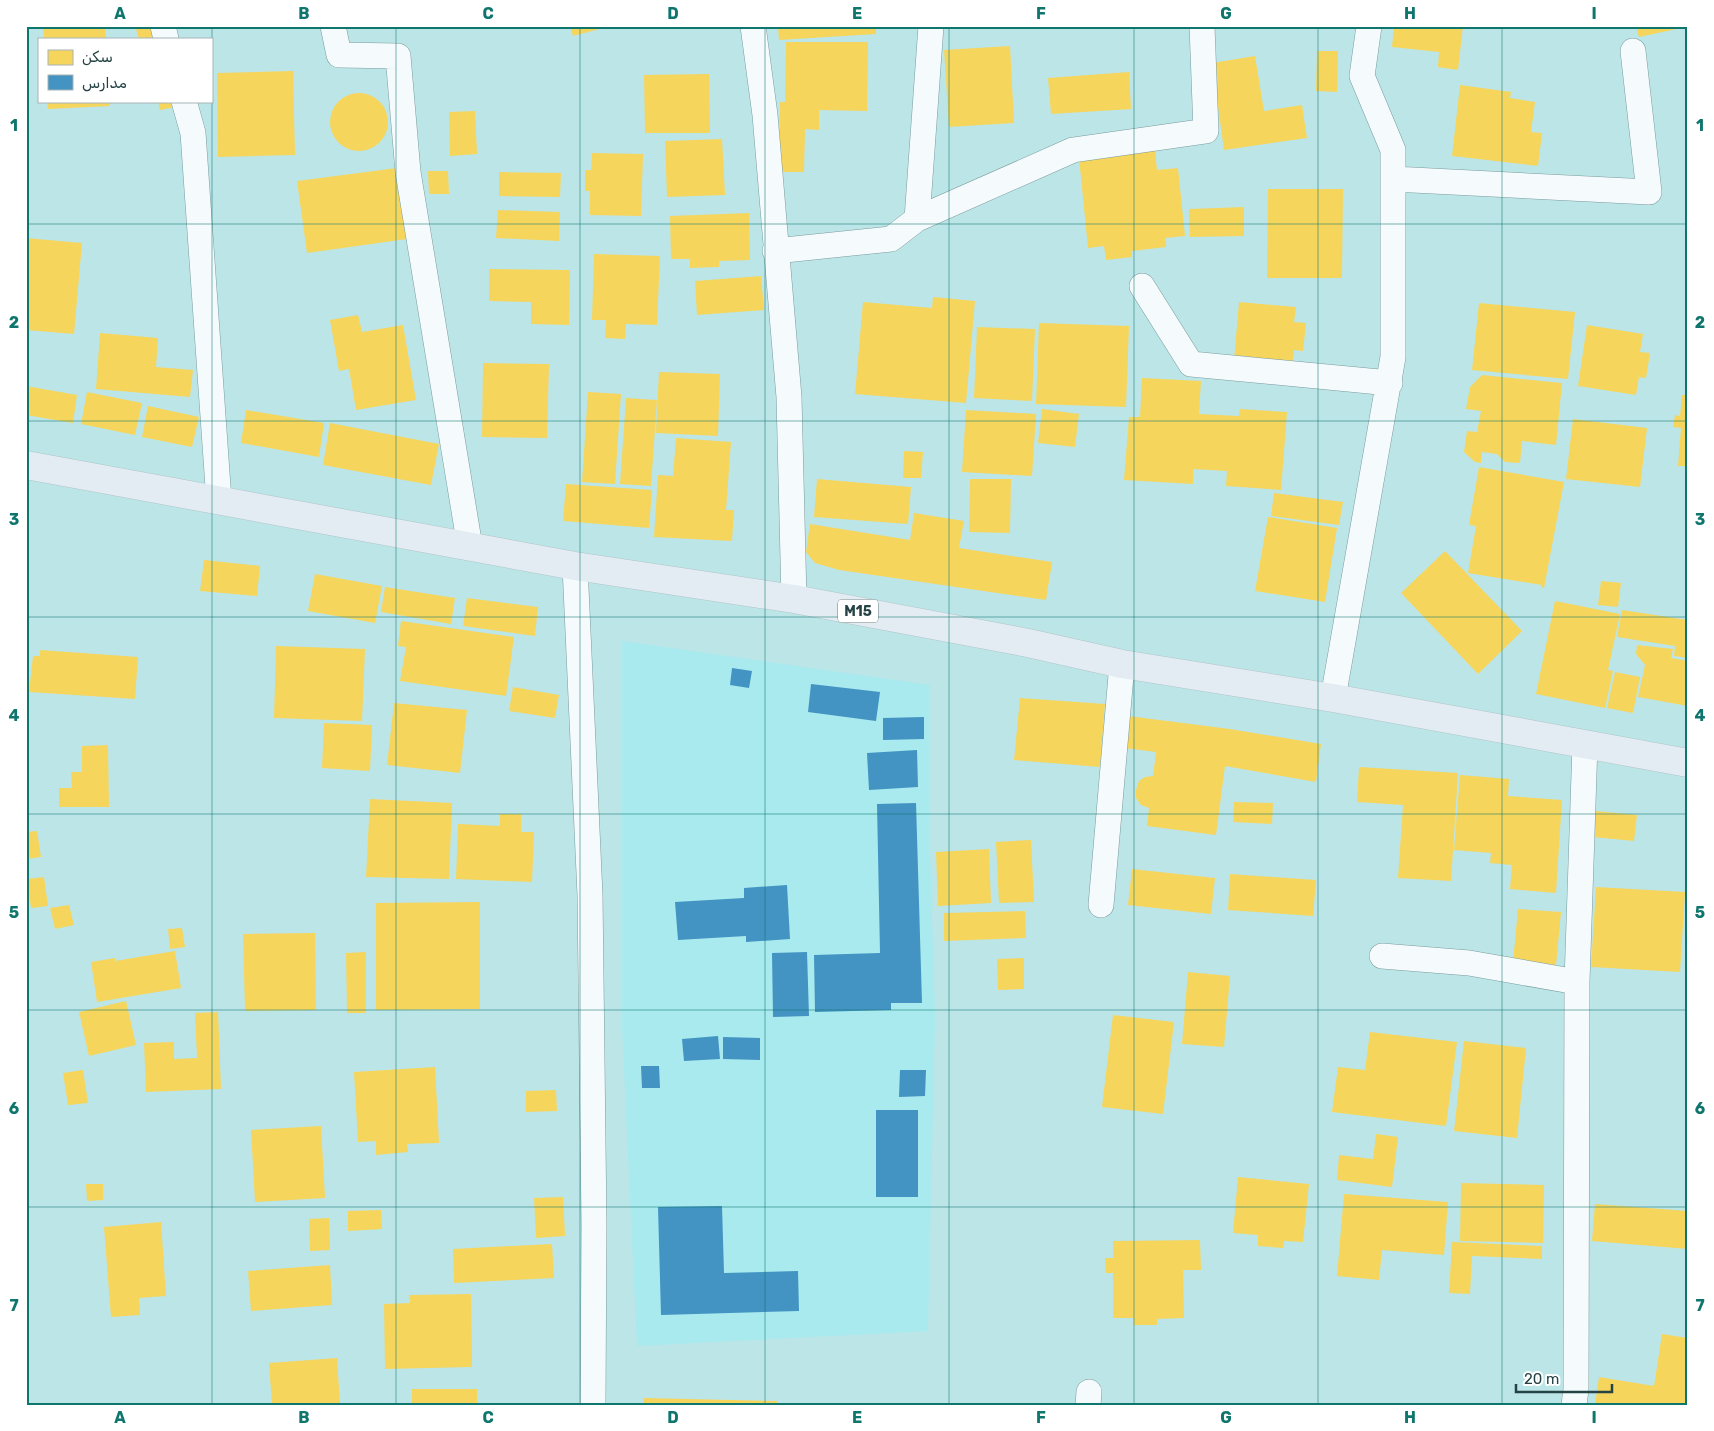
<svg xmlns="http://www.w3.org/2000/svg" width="1714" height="1431" font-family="Rubik,Cairo,sans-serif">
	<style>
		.built { fill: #a8eaee }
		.homes { fill: #f6d55c }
		.schools { fill: #4393c3 }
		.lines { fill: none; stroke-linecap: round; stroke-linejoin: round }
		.minor-casing { stroke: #7b9b9d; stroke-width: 26 }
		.trunk-casing { stroke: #b0c5c7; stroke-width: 29 }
		.minor { stroke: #f5fbfc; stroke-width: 25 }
		.trunk { stroke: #e2ecf2; stroke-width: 28 }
		.grid { fill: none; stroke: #0f766e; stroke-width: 1; stroke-opacity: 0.55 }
		.labels { text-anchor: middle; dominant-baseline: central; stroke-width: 5; stroke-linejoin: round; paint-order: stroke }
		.shield { fill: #fff; stroke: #667b7d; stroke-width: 1 }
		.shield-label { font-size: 14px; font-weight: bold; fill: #254345 }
		.neatline { fill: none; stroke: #0f766e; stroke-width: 2 }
		.grid-label { font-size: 16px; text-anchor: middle; font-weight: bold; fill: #0f766e }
	</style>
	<rect width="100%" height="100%" fill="#bce5e8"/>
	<path class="built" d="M 622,641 L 930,685 L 929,819 L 935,1016 L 928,1331 L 637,1346 L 622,1027 Z"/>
	<path class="homes" d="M 43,26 L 105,26 L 106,39 L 44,39 Z
		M 150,26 L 153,26 L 156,39 L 139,39 L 136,29 Z
		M 570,26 L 607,26 L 607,27 L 573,36 Z
		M 778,26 L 876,26 L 876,34 L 779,40 Z
		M 1394,26 L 1463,26 L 1458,70 L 1438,67 L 1439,52 L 1392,47 Z
		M 1636,26 L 1685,26 L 1686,27 L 1639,37 Z
		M 786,42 L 868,42 L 867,111 L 819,110 L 819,130 L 805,129 L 804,172 L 779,172 L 780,102 L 785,102 Z
		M 1010,46 L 1014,123 L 949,127 L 944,50 Z
		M 1317,51 L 1338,51 L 1337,92 L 1316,91 Z
		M 1255,56 L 1264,111 L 1302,105 L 1307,138 L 1224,150 L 1212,63 Z
		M 293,71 L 295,155 L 218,157 L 217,73 Z
		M 1129,72 L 1131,109 L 1051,114 L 1048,78 Z
		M 709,74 L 710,133 L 645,133 L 644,75 Z
		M 1460,85 L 1511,92 L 1510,98 L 1535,102 L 1531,132 L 1542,133 L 1538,166 L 1452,156 Z
		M330 122a29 29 0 1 1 58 0a29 29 0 1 1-58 0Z
		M 47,101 L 109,101 L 110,106 L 48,109 Z
		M 158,101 L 173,101 L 175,107 L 160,110 Z
		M 475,111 L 477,154 L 450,156 L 449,112 Z
		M 722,139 L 725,195 L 667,197 L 665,141 Z
		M 1155,150 L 1157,170 L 1178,168 L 1185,236 L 1165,238 L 1166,247 L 1132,251 L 1132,257 L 1106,260 L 1104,246 L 1088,248 L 1079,158 Z
		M 592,153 L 643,154 L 641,216 L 590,215 L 590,191 L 585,191 L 585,170 L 591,170 Z
		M 397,168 L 407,239 L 307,253 L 297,181 Z
		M 428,171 L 448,171 L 449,194 L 429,194 Z
		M 499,172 L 561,173 L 560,197 L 499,196 Z
		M 1268,189 L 1343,189 L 1342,278 L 1267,278 Z
		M 1244,207 L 1244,236 L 1190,237 L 1189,209 Z
		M 498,210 L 560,212 L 559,241 L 496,238 Z
		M 749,213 L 750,260 L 719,261 L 719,267 L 690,268 L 690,259 L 671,259 L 670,216 Z
		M 26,238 L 82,243 L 74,334 L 26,330 Z
		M 594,254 L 660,256 L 657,325 L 626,324 L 625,339 L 605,338 L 606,320 L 592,320 Z
		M 489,269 L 570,270 L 569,325 L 531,324 L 531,302 L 489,301 Z
		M 761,276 L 764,310 L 697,315 L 695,281 Z
		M 933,297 L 975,301 L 966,403 L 855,394 L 863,302 L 932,308 Z
		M 1239,302 L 1296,307 L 1294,322 L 1306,323 L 1303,351 L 1294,350 L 1292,365 L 1234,360 Z
		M 1479,303 L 1575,312 L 1568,379 L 1472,370 Z
		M 358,315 L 362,332 L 403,325 L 416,400 L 356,410 L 349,369 L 339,371 L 330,320 Z
		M 1039,323 L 1129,326 L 1126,407 L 1036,404 Z
		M 1587,325 L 1643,334 L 1640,352 L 1650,353 L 1646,378 L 1639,377 L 1636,395 L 1578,386 Z
		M 977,327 L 1035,329 L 1032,401 L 974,398 Z
		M 100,333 L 158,338 L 156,367 L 193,370 L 190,397 L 96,389 Z
		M 483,363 L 549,364 L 547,438 L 482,437 Z
		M 659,372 L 720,374 L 718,436 L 656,433 Z
		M 1482,375 L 1562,383 L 1556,445 L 1522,441 L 1520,463 L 1505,462 L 1497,454 L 1482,452 L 1481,463 L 1475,462 L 1464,452 L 1467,431 L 1477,432 L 1481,411 L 1466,409 L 1470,387 Z
		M 1142,378 L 1201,381 L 1199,414 L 1239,416 L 1240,409 L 1287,412 L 1281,490 L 1226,486 L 1227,471 L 1193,469 L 1193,484 L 1124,480 L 1129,417 L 1140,417 Z
		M 26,386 L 77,395 L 73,423 L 26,415 Z
		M 87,392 L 142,403 L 135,435 L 81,424 Z
		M 588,392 L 621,394 L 615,484 L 582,482 Z
		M 1682,395 L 1688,395 L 1688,466 L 1678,466 L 1681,428 L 1673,427 L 1675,415 L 1680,416 Z
		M 626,398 L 657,400 L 651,486 L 620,484 Z
		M 148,406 L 199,417 L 192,447 L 142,437 Z
		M 1042,409 L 1079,414 L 1075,447 L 1038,443 Z
		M 246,410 L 324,423 L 319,457 L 241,443 Z
		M 966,410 L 1036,414 L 1032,476 L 962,472 Z
		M 1573,419 L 1647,428 L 1640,487 L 1566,479 Z
		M 330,423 L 439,444 L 431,485 L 323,465 Z
		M 676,438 L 731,442 L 726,510 L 734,510 L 732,541 L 654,537 L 658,475 L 673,476 Z
		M 904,451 L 923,452 L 921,478 L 903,478 Z
		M 1479,467 L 1564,482 L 1544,588 L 1541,587 L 1542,585 L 1468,573 L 1476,526 L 1469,525 Z
		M 817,479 L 911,487 L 908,524 L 814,517 Z
		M 970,479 L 1011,479 L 1010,533 L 969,532 Z
		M 566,484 L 652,490 L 649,528 L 563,521 Z
		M 1274,493 L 1343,502 L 1339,525 L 1271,516 Z
		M 914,513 L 964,521 L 959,548 L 1052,562 L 1046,600 L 839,570 L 815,563 L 806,552 L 810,524 L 910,540 Z
		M 1268,517 L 1337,528 L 1325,602 L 1255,591 Z
		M 1445,551 L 1522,631 L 1478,674 L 1401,593 Z
		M 204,560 L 260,566 L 257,596 L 200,591 Z
		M 315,574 L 382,586 L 375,623 L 308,611 Z
		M 1601,581 L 1621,583 L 1618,607 L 1598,605 Z
		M 385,587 L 455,598 L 451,624 L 381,612 Z
		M 467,598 L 538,607 L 535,636 L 463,626 Z
		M 1555,601 L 1620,614 L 1608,670 L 1613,671 L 1605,708 L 1536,694 Z
		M 1622,610 L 1688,620 L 1688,658 L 1674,656 L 1675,646 L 1617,637 Z
		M 401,621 L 514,637 L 506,696 L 400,681 L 406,647 L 398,646 Z
		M 1637,645 L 1673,649 L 1671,658 L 1688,661 L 1688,706 L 1638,697 L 1645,665 L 1636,654 Z
		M 276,646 L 365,649 L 362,721 L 274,718 Z
		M 40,650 L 138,657 L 135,699 L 29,692 L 33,656 L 40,656 Z
		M 1615,672 L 1640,677 L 1633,713 L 1607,708 Z
		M 513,687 L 559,695 L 555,718 L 509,711 Z
		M 1020,698 L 1105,704 L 1100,767 L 1014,760 Z
		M 394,703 L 467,710 L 460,773 L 387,765 Z
		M 1128,716 L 1230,729 L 1321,744 L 1316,782 L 1225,766 L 1216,835 L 1147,826 L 1149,808 L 1141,805 L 1136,798 L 1136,790 L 1139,781 L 1145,777 L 1153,776 L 1156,752 L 1124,748 Z
		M 324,723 L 372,725 L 370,771 L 322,768 Z
		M 108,745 L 109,807 L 59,807 L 59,788 L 72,788 L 71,772 L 82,772 L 82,746 Z
		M 1359,767 L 1458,773 L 1451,881 L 1398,878 L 1403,805 L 1357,802 Z
		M 1460,775 L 1509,779 L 1508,796 L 1562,800 L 1556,893 L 1510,889 L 1512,865 L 1490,863 L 1491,853 L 1454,850 Z
		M 370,799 L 452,803 L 449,879 L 366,877 Z
		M 1234,802 L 1273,803 L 1272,824 L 1233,822 Z
		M 1595,811 L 1637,815 L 1634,841 L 1593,837 Z
		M 500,814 L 521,814 L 521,832 L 534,832 L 532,882 L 456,879 L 458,824 L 500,826 Z
		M 37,831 L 41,857 L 26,859 L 26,832 Z
		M 1031,840 L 1034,902 L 999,903 L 996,842 Z
		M 989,849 L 991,903 L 938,906 L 936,852 Z
		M 1132,869 L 1215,878 L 1211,914 L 1128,905 Z
		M 1230,874 L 1316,880 L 1313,916 L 1228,910 Z
		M 44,877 L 48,906 L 31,908 L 27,879 Z
		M 1596,887 L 1685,892 L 1680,972 L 1591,967 Z
		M 480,902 L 480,1009 L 376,1010 L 376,903 Z
		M 69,905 L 74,925 L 55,929 L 50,908 Z
		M 1518,909 L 1561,912 L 1556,965 L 1513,962 Z
		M 1025,911 L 1026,938 L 944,941 L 944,913 Z
		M 182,928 L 185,947 L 170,949 L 168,929 Z
		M 315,933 L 316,1010 L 245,1011 L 243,934 Z
		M 175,951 L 181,988 L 97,1002 L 91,962 L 115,958 L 115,961 Z
		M 366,952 L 366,1013 L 347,1013 L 346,953 Z
		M 1024,958 L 1024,989 L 998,990 L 997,959 Z
		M 1188,972 L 1230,976 L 1224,1047 L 1182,1044 Z
		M 126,1001 L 136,1045 L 89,1056 L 79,1012 Z
		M 218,1012 L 221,1089 L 146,1092 L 144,1043 L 174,1042 L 174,1059 L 197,1058 L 195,1013 Z
		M 1113,1015 L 1174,1022 L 1163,1114 L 1102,1107 Z
		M 1370,1032 L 1457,1042 L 1446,1126 L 1332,1112 L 1338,1067 L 1365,1070 Z
		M 1464,1041 L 1526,1048 L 1517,1138 L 1454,1131 Z
		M 435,1067 L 439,1143 L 407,1144 L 408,1152 L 376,1155 L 376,1141 L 358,1142 L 354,1072 Z
		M 83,1070 L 88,1103 L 68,1105 L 63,1073 Z
		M 556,1090 L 557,1111 L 526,1112 L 526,1091 Z
		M 321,1126 L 325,1198 L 255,1202 L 251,1130 Z
		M 1376,1134 L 1398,1137 L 1392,1187 L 1337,1180 L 1339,1155 L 1373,1159 Z
		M 1238,1177 L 1309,1184 L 1303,1242 L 1284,1241 L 1283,1248 L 1258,1246 L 1258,1235 L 1233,1233 Z
		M 1461,1183 L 1544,1185 L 1543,1243 L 1460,1241 Z
		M 86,1184 L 103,1184 L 103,1200 L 87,1201 Z
		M 1344,1194 L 1448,1202 L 1444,1255 L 1382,1250 L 1379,1280 L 1337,1276 Z
		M 563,1197 L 565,1236 L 536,1238 L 534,1198 Z
		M 1595,1204 L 1688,1211 L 1688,1249 L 1592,1241 Z
		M 381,1210 L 382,1229 L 348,1231 L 348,1211 Z
		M 329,1218 L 330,1250 L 310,1251 L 309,1219 Z
		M 161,1222 L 166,1296 L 139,1298 L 140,1315 L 111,1317 L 104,1227 Z
		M 1200,1240 L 1201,1270 L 1183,1270 L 1184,1318 L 1157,1319 L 1157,1325 L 1134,1325 L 1133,1318 L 1113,1318 L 1113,1273 L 1106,1273 L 1105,1258 L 1113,1258 L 1113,1241 Z
		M 1452,1242 L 1542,1246 L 1542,1259 L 1472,1256 L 1470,1294 L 1449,1293 Z
		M 552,1244 L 554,1278 L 454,1283 L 453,1249 Z
		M 330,1265 L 332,1305 L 251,1311 L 248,1271 Z
		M 471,1294 L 472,1367 L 385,1369 L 384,1304 L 410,1303 L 409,1295 Z
		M 1662,1334 L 1688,1338 L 1688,1405 L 1595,1405 L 1599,1377 L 1654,1386 Z
		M 337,1358 L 340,1405 L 272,1405 L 269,1363 Z
		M 412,1389 L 477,1389 L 477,1405 L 412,1405 Z
		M 644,1398 L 777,1401 L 777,1405 L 643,1405 Z"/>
	<path class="schools" d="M 732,668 L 752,671 L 749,688 L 730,685 Z
		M 811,684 L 880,692 L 876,721 L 808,712 Z
		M 924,717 L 924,739 L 883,740 L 883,718 Z
		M 917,750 L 918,787 L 869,790 L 867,753 Z
		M 916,803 L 922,1003 L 891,1003 L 891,1010 L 815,1012 L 814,955 L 880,953 L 877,804 Z
		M 787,885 L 790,939 L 746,942 L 746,936 L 678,940 L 675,902 L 744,898 L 744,888 Z
		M 807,952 L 809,1016 L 773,1017 L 772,953 Z
		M 718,1036 L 720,1059 L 684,1061 L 682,1039 Z
		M 723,1037 L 760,1038 L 760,1060 L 723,1059 Z
		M 641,1066 L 659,1066 L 660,1088 L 642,1088 Z
		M 900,1070 L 926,1070 L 925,1096 L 899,1097 Z
		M 876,1110 L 918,1110 L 918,1197 L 876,1197 Z
		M 722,1206 L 724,1273 L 798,1271 L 799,1311 L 661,1315 L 658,1207 Z"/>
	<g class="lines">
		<defs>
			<path id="minor" d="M 163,26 L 166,39
				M 333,26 L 339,55 L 398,56 L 408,172 L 470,547
				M 753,26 L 765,115 L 789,397 L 794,599
				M 184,101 L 193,133 L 219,501
				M 1393,179 L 1649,192 L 1633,51
				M 917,219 L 931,26
				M 775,251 L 891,239 L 917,219 L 1073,150 L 1206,131 L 1202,26
				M 1142,286 L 1191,364 L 1390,383
				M 575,566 L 590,895 L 594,1224 L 593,1405
				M 1333,698 L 1393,357 L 1393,150 L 1362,76 L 1369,26
				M 1101,905 L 1122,664
				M 1382,956 L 1469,963 L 1577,982
				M 1088,1405 L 1089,1392
				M 1574,1405 L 1576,1389 L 1577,982 L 1585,744"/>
			<path id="trunk" d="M 26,465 L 575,566 L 794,599 L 1028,643 L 1122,664 L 1333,698 L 1688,763"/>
		</defs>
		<use href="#minor" class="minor-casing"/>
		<use href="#trunk" class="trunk-casing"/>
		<use href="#minor" class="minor"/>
		<use href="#trunk" class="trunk"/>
	</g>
	<path class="grid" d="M 212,26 L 212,1405M 396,26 L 396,1405M 580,26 L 580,1405M 765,26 L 765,1405M 949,26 L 949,1405M 1134,26 L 1134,1405M 1318,26 L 1318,1405M 1502,26 L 1502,1405M 26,224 L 1688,224M 26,421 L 1688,421M 26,617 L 1688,617M 26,814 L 1688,814M 26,1010 L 1688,1010M 26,1207 L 1688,1207"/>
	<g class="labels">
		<rect class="shield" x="838" y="599.5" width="40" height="23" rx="4"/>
		<g class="shield-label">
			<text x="858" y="611">M15</text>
		</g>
	</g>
	<rect width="1714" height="1431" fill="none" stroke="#ffffff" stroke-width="55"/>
	<rect x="38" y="38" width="175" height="65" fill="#ffffff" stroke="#a8b4b5"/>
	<rect x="48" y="50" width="25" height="15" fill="#f6d55c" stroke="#a8b4b5"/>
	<text x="82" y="62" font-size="15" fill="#254345">سكن</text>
	<rect x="48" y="75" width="25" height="15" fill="#4393c3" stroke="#a8b4b5"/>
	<text x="82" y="88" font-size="15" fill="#254345">مدارس</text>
	<path d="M1516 1384v8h96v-8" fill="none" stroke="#254345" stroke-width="2.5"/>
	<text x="1524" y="1384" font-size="15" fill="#254345" stroke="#ffffff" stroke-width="4" paint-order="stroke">20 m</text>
	<rect x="28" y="28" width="1658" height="1376" class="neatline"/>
	<g class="grid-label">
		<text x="120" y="19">A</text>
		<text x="304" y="19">B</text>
		<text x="488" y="19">C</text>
		<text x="673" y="19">D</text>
		<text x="857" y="19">E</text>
		<text x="1041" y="19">F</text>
		<text x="1226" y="19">G</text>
		<text x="1410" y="19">H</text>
		<text x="1594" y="19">I</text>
		<text x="14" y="131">1</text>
		<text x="1700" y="131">1</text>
		<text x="14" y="328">2</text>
		<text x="1700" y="328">2</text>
		<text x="14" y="525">3</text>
		<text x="1700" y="525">3</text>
		<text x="14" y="721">4</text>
		<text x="1700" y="721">4</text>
		<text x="14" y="918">5</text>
		<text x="1700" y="918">5</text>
		<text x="14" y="1114">6</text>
		<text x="1700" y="1114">6</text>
		<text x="14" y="1311">7</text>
		<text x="1700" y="1311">7</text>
		<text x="120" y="1423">A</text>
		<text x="304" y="1423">B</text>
		<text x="488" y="1423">C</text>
		<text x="673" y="1423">D</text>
		<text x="857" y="1423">E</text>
		<text x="1041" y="1423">F</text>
		<text x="1226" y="1423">G</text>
		<text x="1410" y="1423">H</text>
		<text x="1594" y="1423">I</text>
	</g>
</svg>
